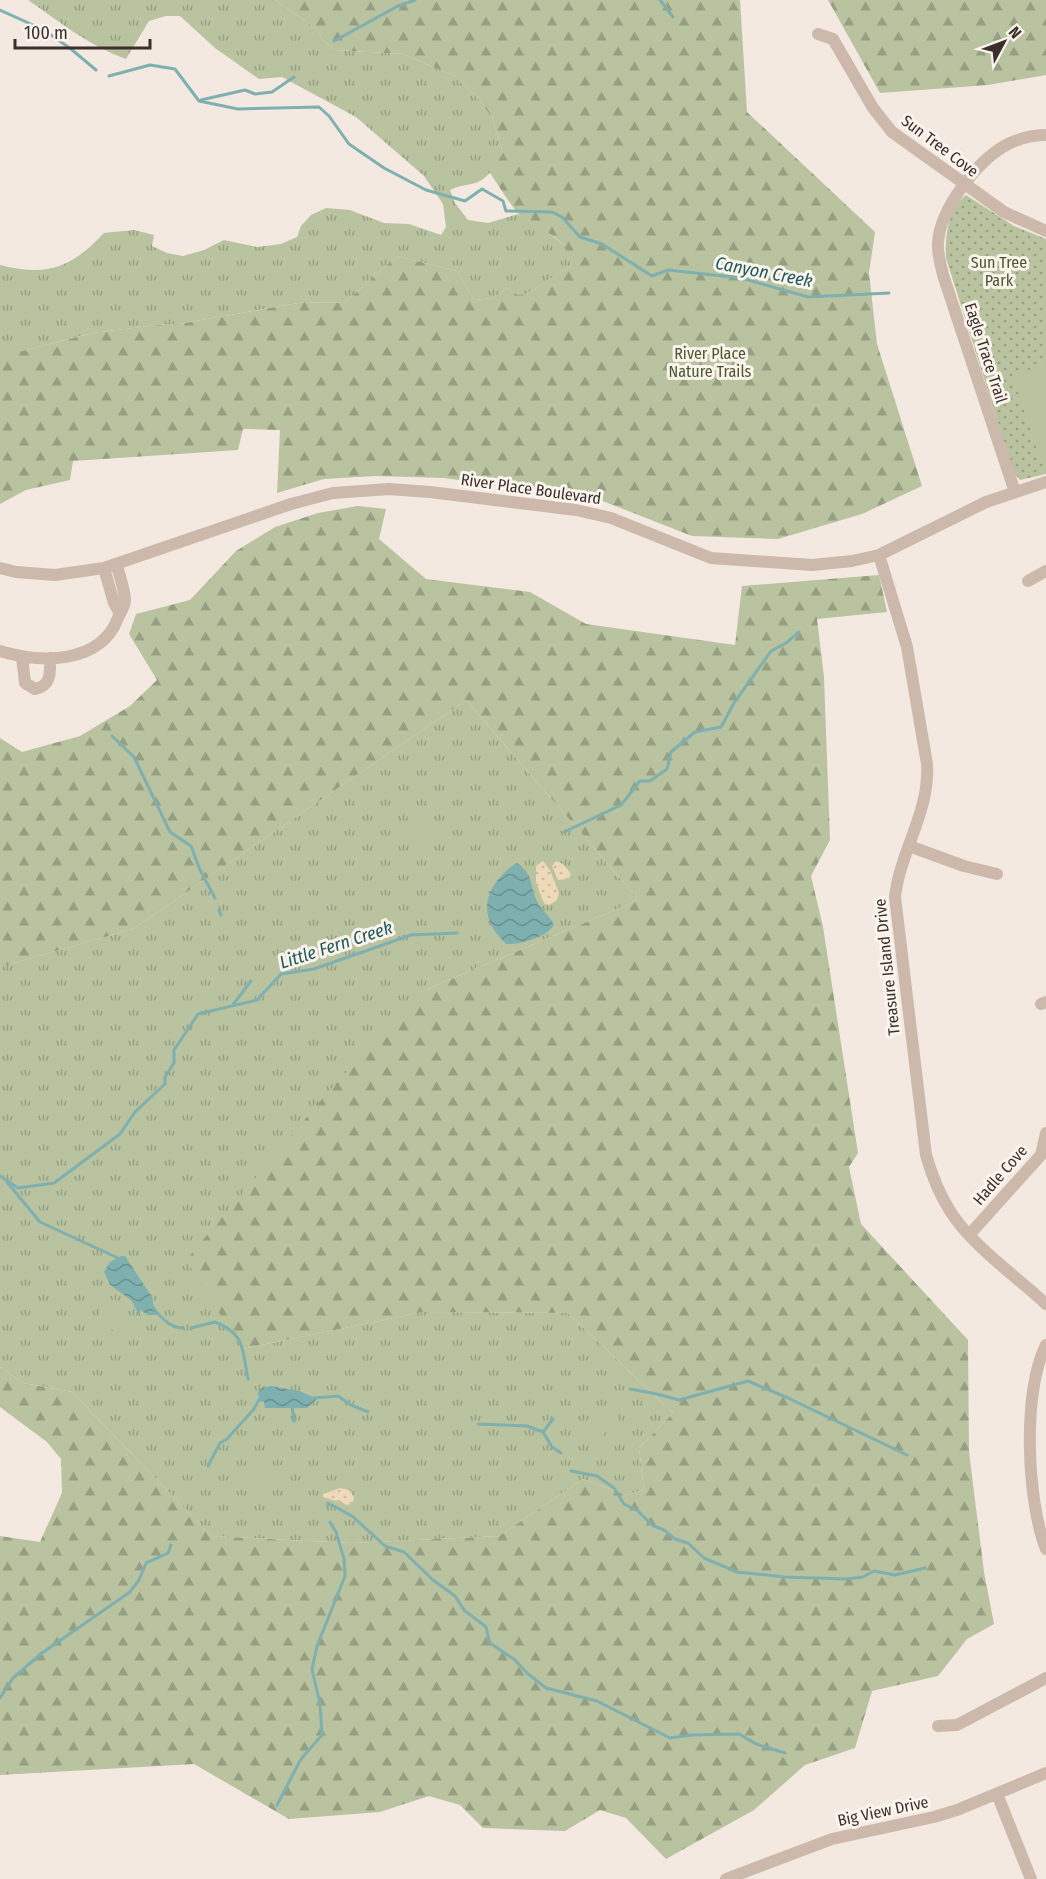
<svg xmlns="http://www.w3.org/2000/svg" width="1046" height="1879" font-family="'Fira Sans Condensed',sans-serif">
	<style>
		.grass { fill: url(#grass-tufts) }
		.forest { fill: url(#forest-firs) }
		.sand { fill: url(#sand-dots) }
		.park { fill: url(#park-dots) }
		.pitch { fill: #b9c3a0 }
		.water { fill: url(#water-waves) }
		.lines { fill: none; stroke-linecap: round; stroke-linejoin: round }
		.stream { stroke: #7fb0b0; stroke-width: 3 }
		.minor { stroke: #ccb9ac; stroke-width: 12 }
		.labels { text-anchor: middle; dominant-baseline: central; stroke-width: 6; stroke-linejoin: round; paint-order: stroke }
		.street-label { font-size: 16px; fill: #3a2f2b; stroke: #faf4ed }
		.park-label { font-size: 16px; fill: #4b582e; stroke: #faf4ed }
		.water-label { font-size: 18px; font-style: italic; fill: #205a5c; stroke: #faf4ed }
	</style>
	<defs>
		<pattern id="grass-tufts" width="24" height="20" patternUnits="userSpaceOnUse" patternTransform="scale(1.5)"><rect width="24" height="20" fill="#b9c3a0"/><path d="M3 7l-1-3M5 7V3M7 7l1-3M15 17l-1-3M17 17v-4M19 17l1-3" fill="none" stroke="#979f83"/></pattern>
		<pattern id="forest-firs" width="22" height="20" patternUnits="userSpaceOnUse" patternTransform="scale(1.5)"><rect width="22" height="20" fill="#b9c3a0"/><path d="M5 1l3.5 6h-7zM16 11l3.5 6h-7z" fill="#979f83"/></pattern>
		<pattern id="sand-dots" width="8" height="8" patternUnits="userSpaceOnUse" patternTransform="scale(1.5)"><rect width="8" height="8" fill="#eed9b8"/><path d="M2 2h.1M6 6h.1" fill="none" stroke="#cdbb9e" stroke-width="1.8" stroke-linecap="round"/></pattern>
		<pattern id="park-dots" width="8" height="8" patternUnits="userSpaceOnUse" patternTransform="scale(1.5)"><rect width="8" height="8" fill="#b9c3a0"/><path d="M2 2h.1M6 6h.1" fill="none" stroke="#979f83" stroke-width="1.8" stroke-linecap="round"/></pattern>
		<pattern id="water-waves" width="16" height="10" patternUnits="userSpaceOnUse" patternTransform="scale(1.5)"><rect width="16" height="10" fill="#7fb0b0"/><path d="M0 5q4-4 8 0t8 0" fill="none" stroke="#69908f"/></pattern>
	</defs>
	<rect width="100%" height="100%" fill="#f3e9e0"/>
	<path class="grass" d="M 28,0 L 275,0 L 317,29 L 322,39 L 335,50 L 403,54 L 454,76 L 479,99 L 492,118 L 503,153 C 497,163 491,176 478,182 C 471,185 460,185 450,190 L 455,203 L 468,220 L 488,223 L 518,214 C 531,224 562,238 568,252 C 570,256 570,262 571,266 L 526,294 L 518,296 L 507,288 L 493,298 L 474,300 L 457,271 L 397,256 L 344,303 L 304,302 L 179,324 L 165,324 L 93,333 L 23,351 L 0,351 L 0,265 C 48,277 71,268 104,233 L 134,230 L 154,235 L 152,246 L 167,253 L 183,256 L 204,250 L 224,240 L 257,247 L 281,244 L 297,237 L 301,226 L 311,215 L 326,208 L 350,210 L 384,223 L 409,224 L 441,235 L 446,227 L 443,204 L 424,176 L 356,117 L 282,77 L 259,79 L 215,48 L 180,16 L 166,16 L 149,21 L 126,59 C 88,45 61,23 28,0 Z
		M 466,700 L 639,900 L 420,992 L 242,1349 L 423,1312 L 568,1313 L 673,1413 L 639,1448 L 644,1490 L 626,1495 L 583,1479 L 499,1536 L 352,1543 L 211,1536 L 72,1392 L 23,1383 L 0,1367 L 0,967 L 133,929 Z"/>
	<path class="forest" d="M 275,0 L 740,0 L 747,112 L 875,232 L 869,273 L 877,344 L 922,486 L 862,514 L 778,539 L 692,536 L 600,500 L 444,478 L 376,476 L 324,479 L 277,493 L 280,430 L 243,429 L 238,450 L 73,461 L 70,480 L 26,490 L 0,504 L 0,351 L 23,351 L 93,333 L 165,324 L 179,324 L 304,302 L 344,303 L 397,256 L 457,271 L 474,300 L 493,298 L 507,288 L 518,295 L 526,294 L 571,266 C 565,228 537,236 517,212 C 507,200 499,186 490,173 L 503,153 L 492,118 L 479,99 L 454,76 L 403,54 L 335,50 L 322,39 L 317,29 Z
		M 828,0 L 1046,0 L 1046,75 L 988,85 L 880,93 Z
		M 358,506 L 386,509 L 379,539 L 426,579 L 530,592 L 586,624 L 735,645 L 742,586 L 879,575 L 887,612 L 817,619 L 824,677 L 830,840 L 811,876 L 823,927 L 858,1153 L 849,1167 L 861,1224 L 968,1340 L 969,1452 L 984,1572 L 994,1624 L 967,1639 L 938,1676 L 872,1691 L 855,1748 L 805,1765 L 754,1810 L 666,1859 L 626,1818 L 600,1810 L 565,1831 L 483,1828 L 460,1805 L 429,1796 L 380,1812 L 289,1819 L 194,1764 L 0,1775 L 0,1536 L 40,1542 L 62,1493 L 61,1459 L 47,1442 L 0,1407 L 0,1367 L 23,1383 L 72,1392 L 211,1536 L 352,1543 L 499,1536 L 583,1479 L 626,1495 L 644,1490 L 639,1448 L 673,1413 L 568,1313 L 423,1312 L 242,1349 L 186,1260 L 322,1099 L 420,992 L 639,900 L 466,700 L 133,929 L 0,967 L 0,738 L 22,752 L 80,736 L 130,706 L 157,680 L 129,634 L 136,614 L 190,600 L 236,551 L 275,527 L 318,513 Z"/>
	<path class="sand" d="M 543,861 L 550,870 L 559,893 L 557,900 L 549,905 L 544,904 L 536,882 L 536,866 Z
		M 556,861 C 563,863 568,868 571,875 L 568,879 L 558,880 L 552,866 Z
		M 340,1488 L 349,1490 L 354,1497 L 352,1504 L 346,1505 L 339,1500 L 335,1501 L 323,1497 L 323,1494 Z"/>
	<path class="park" d="M 966,195 L 1014,226 L 1046,239 L 1046,474 L 1020,480 L 1014,473 L 946,258 C 945,237 948,208 966,195 Z"/>
	<path class="pitch" d="M 1046,364 L 1046,457 L 1040,459 L 1012,375 Z
		M 419,805 C 431,811 436,824 430,836 L 416,837 C 410,832 405,816 409,809 Z
		M 107,1299 C 123,1299 133,1313 129,1329 L 124,1333 C 107,1332 89,1312 107,1299 Z
		M 611,1410 L 617,1413 L 618,1422 L 594,1442 L 585,1443 L 581,1435 C 584,1416 595,1416 611,1410 Z
		M 281,1465 L 287,1467 L 292,1472 L 291,1477 C 282,1485 262,1487 252,1478 L 254,1470 Z"/>
	<path class="water" d="M 517,863 C 534,875 529,884 537,901 C 541,910 550,915 554,925 C 547,937 520,945 506,944 C 483,922 480,898 502,875 C 507,870 511,866 517,863 Z
		M 121,1256 L 125,1256 L 152,1297 L 154,1308 L 159,1315 L 148,1315 L 140,1310 L 140,1317 L 131,1300 L 110,1285 L 104,1272 L 110,1262 Z
		M 271,1386 L 300,1391 L 317,1399 L 307,1408 L 265,1408 L 264,1402 L 259,1401 L 258,1392 L 262,1388 Z"/>
	<g class="lines">
		<path class="stream" d="M 660,0 L 673,17
			M 0,10 L 44,30 L 71,49 L 96,70
			M 334,41 L 398,6 L 415,0
			M 109,76 L 150,65 L 175,69 L 199,101 L 238,109 L 319,107 L 329,116 L 349,144 L 384,168 L 426,190 L 465,201 L 482,189 L 503,201 L 506,211 L 552,212 L 562,217 L 580,237 L 602,244 L 652,276 L 668,270 L 741,278 L 808,297 L 889,293
			M 201,100 L 245,90 L 255,94 L 272,92 L 294,77
			M 112,736 L 134,757 L 170,832 L 191,846 L 200,870 L 215,898
			M 564,832 L 621,805 L 640,781 L 650,781 L 667,769 L 671,752 L 695,732 L 721,727 L 734,703 L 771,651 L 786,643 L 799,632
			M 219,910 L 221,915
			M 232,1006 L 251,981
			M 0,1176 L 18,1188 L 54,1183 L 120,1134 L 135,1112 L 165,1084 L 165,1077 L 174,1063 L 174,1050 L 198,1014 L 257,1000 L 281,974 L 314,969 L 411,935 L 457,933
			M 7,1182 L 40,1222 L 118,1258 L 120,1260
			M 151,1305 C 159,1315 169,1328 182,1328
			M 191,1328 L 215,1322 C 246,1334 242,1350 248,1379
			M 630,1389 L 657,1394 L 679,1400 L 748,1381 L 788,1398 L 907,1455
			M 314,1398 L 338,1396 L 351,1405 L 368,1412
			M 292,1405 L 294,1421
			M 478,1424 L 527,1426 L 543,1432 L 552,1447 L 561,1453
			M 543,1432 L 553,1419
			M 208,1466 L 220,1443 L 227,1439 L 254,1409 L 260,1398
			M 571,1471 L 597,1476 L 614,1488 L 624,1504 L 638,1511 L 652,1525 L 664,1530 L 675,1539 L 688,1543 L 704,1558 L 737,1572 L 785,1577 L 847,1579 L 863,1577 L 874,1571 L 895,1575 L 925,1568
			M 328,1506 L 328,1503 L 352,1516 L 385,1546 L 404,1552 L 433,1580 L 455,1596 L 464,1610 L 486,1627 L 490,1643 L 515,1660 L 527,1673 L 546,1688 L 597,1701 L 670,1738 L 692,1735 L 739,1734 L 756,1744 L 785,1753
			M 0,1698 L 13,1678 L 42,1653 L 130,1592 L 139,1580 L 146,1563 L 168,1553 L 171,1545
			M 277,1805 L 301,1759 L 322,1735 L 320,1704 L 312,1669 L 317,1646 L 345,1576 L 344,1559 L 336,1532 L 330,1522"/>
		<path class="minor" d="M 818,34 L 833,39 L 873,108 L 892,132 L 1004,212 L 1046,231
			M 1015,492 L 943,275 C 941,265 937,253 938,243 C 940,208 979,158 1010,143 C 1021,138 1033,135 1046,135
			M 879,555 L 907,647 L 927,764 C 930,812 900,851 895,897 L 926,1155 C 932,1176 940,1196 952,1214 C 974,1247 1017,1277 1046,1304
			M 0,568 L 16,572 L 55,575 L 104,568 L 291,504 L 333,493 L 389,489 L 430,492 L 576,510 L 611,518 L 711,558 L 812,565 L 852,561 L 879,555 L 986,502 L 1046,482
			M 104,568 L 114,603 L 120,614
			M 1028,581 L 1046,571
			M 0,651 C 40,663 100,665 118,618 C 120,613 125,606 125,601 C 125,590 119,575 117,565
			M 22,657 L 25,683 L 35,689 C 52,686 50,672 50,658
			M 909,846 L 964,866 L 997,874
			M 1041,1004 L 1046,1002
			M 969,1235 L 1041,1155 L 1046,1133
			M 1046,1345 C 1022,1392 1027,1501 1046,1549
			M 938,1726 L 957,1725 L 1046,1678
			M 997,1794 L 1031,1879
			M 726,1879 L 832,1839 L 934,1817 L 957,1810 L 1046,1773"/>
	</g>
	<g class="labels">
		<g class="street-label">
			<text transform="translate(940 146) rotate(37)">Sun Tree Cove</text>
			<text transform="translate(986 353) rotate(72)">Eagle Trace Trail</text>
			<text transform="translate(531 489) rotate(8)">River Place Boulevard</text>
			<text transform="translate(887 967) rotate(-96)">Treasure Island Drive</text>
			<text transform="translate(1000 1175) rotate(-49)">Hadle Cove</text>
			<text transform="translate(883 1811) rotate(-12)">Big View Drive</text>
		</g>
		<g class="park-label">
			<text x="999" y="262">Sun Tree<tspan x="999" dy="18">Park</tspan></text>
			<text x="710" y="353">River Place<tspan x="710" dy="18">Nature Trails</tspan></text>
		</g>
		<g class="water-label">
			<text transform="translate(764 272) rotate(11)">Canyon Creek</text>
			<text transform="translate(336 945) rotate(-18)">Little Fern Creek</text>
		</g>
	</g>
	<g transform="translate(1004 42) rotate(49)" stroke="#faf4ed" stroke-width="4.5" paint-order="stroke">
	<path d="M0-4.5L10 22L0 15L-10 22Z" fill="#3a2f2b"/>
	<text y="-9" font-size="16" font-weight="bold" text-anchor="middle" fill="#3a2f2b">N</text>
	</g>
	<path d="M15 39v9h135v-9" fill="none" stroke="#3a2f2b" stroke-width="3"/>
	<text x="24" y="39" font-size="18" fill="#3a2f2b" stroke="#faf4ed" stroke-width="4.5" paint-order="stroke">100 m</text>
</svg>
